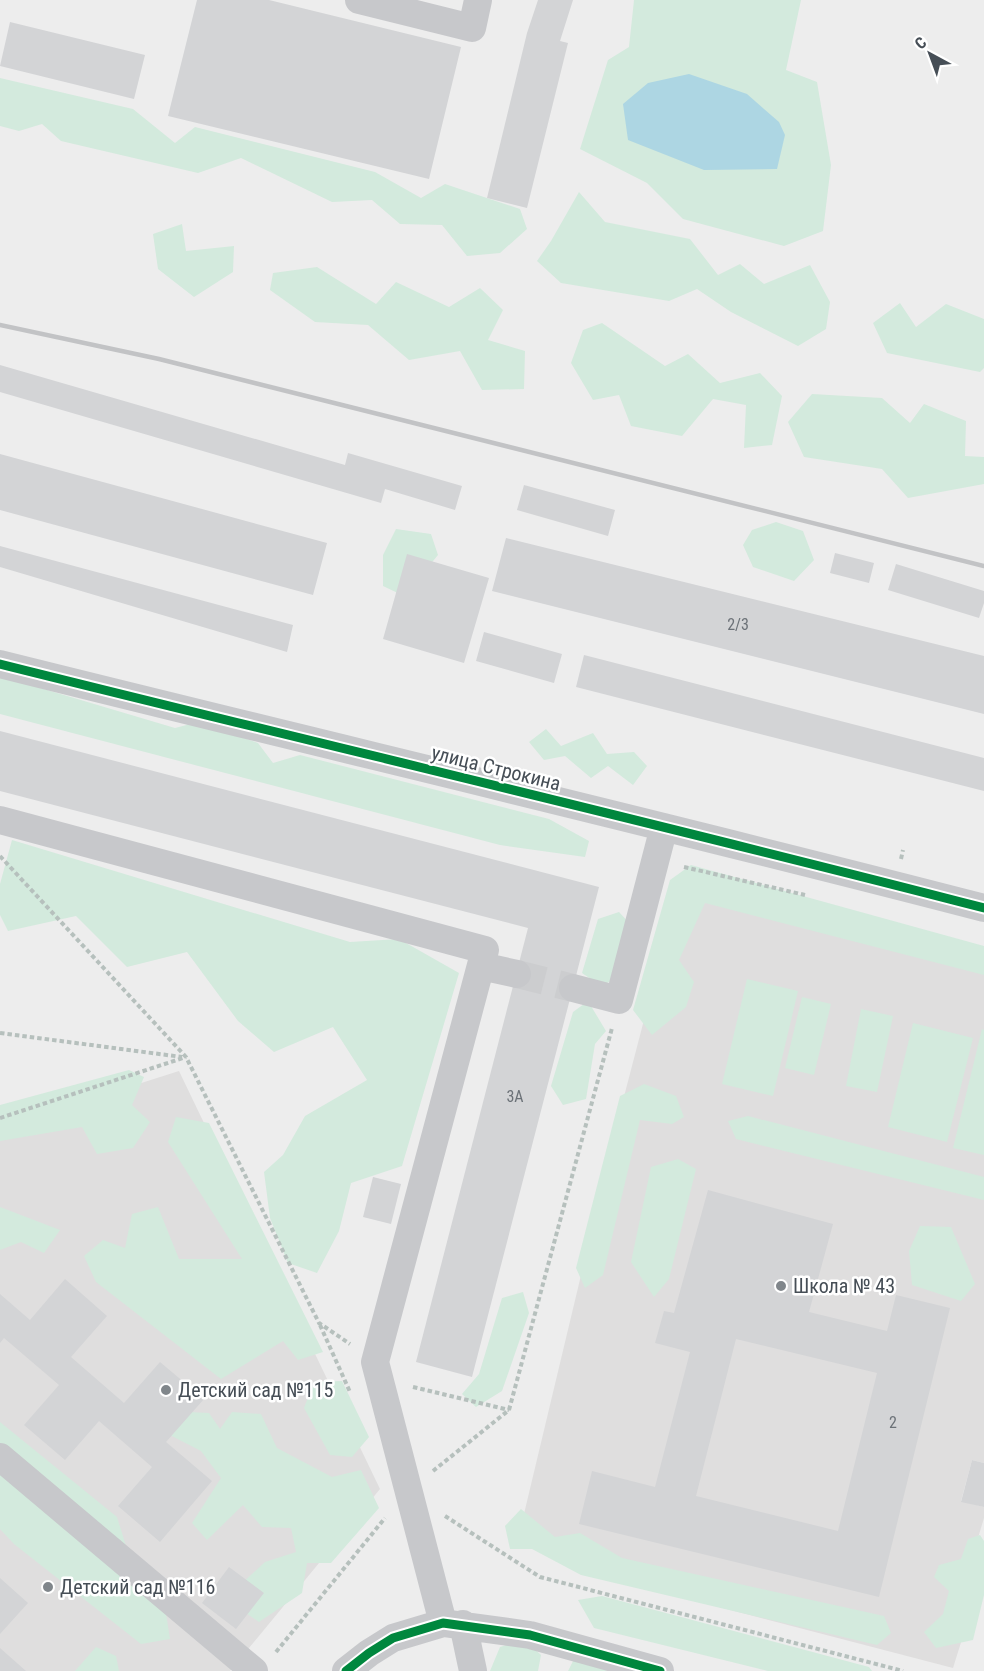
<svg xmlns="http://www.w3.org/2000/svg" width="984" height="1671" font-family="'Roboto Condensed',sans-serif">
	<style>
		.education { fill: #dfdede }
		.green { fill: #d3eadd }
		.water { fill: #add6e3 }
		.building { fill: #d3d4d6; fill-rule: evenodd }
		.lines { fill: none; stroke-linecap: round; stroke-linejoin: round }
		.minor-tunnel { stroke: #cccdcf; stroke-width: 28; stroke-dasharray: 28 14; stroke-linecap: butt }
		.path { stroke: #b6c0bd; stroke-width: 4; stroke-dasharray: 4.5 3; stroke-linecap: butt }
		.minor { stroke: #c7c8cb; stroke-width: 28 }
		.rail { stroke: #c2c3c5; stroke-width: 4.5 }
		.cycleway-casing { stroke: #fff; stroke-width: 13 }
		.cycleway { stroke: #00873e; stroke-width: 9 }
		.poi-dot { fill: #80868b; stroke: #fff; stroke-width: 2 }
		.labels { text-anchor: middle; dominant-baseline: central; stroke-width: 5; stroke-linejoin: round; paint-order: stroke }
		.number-label { font-size: 16px; fill: #6b7177 }
		.street-label { font-size: 20px; fill: #464e56; stroke: #fff }
		.poi-label { font-size: 20px; fill: #464e56; stroke: #fff; text-anchor: start }
	</style>
	<rect width="100%" height="100%" fill="#ededed"/>
	<path class="education" d="M 681,878 L 984,956 L 984,1463 L 972,1460 L 961,1501 L 984,1507 L 984,1518 L 974,1551 L 984,1569 L 953,1668 L 577,1570 L 518,1539 L 620,1112 Z
		M 179,1071 L 380,1489 L 230,1671 L 0,1671 L 0,1128 Z"/>
	<path class="green" d="M 634,0 L 801,0 L 786,70 L 817,82 L 831,165 L 823,231 L 784,246 L 683,219 L 647,183 L 580,149 L 608,60 L 629,47 Z
		M 0,78 L 133,109 L 175,143 L 195,127 L 375,172 L 421,198 L 445,184 L 520,209 L 527,229 L 500,253 L 467,256 L 442,225 L 400,224 L 372,200 L 332,202 L 241,158 L 198,173 L 61,141 L 42,124 L 19,131 L 0,126 Z
		M 579,192 L 605,222 L 690,239 L 718,275 L 740,264 L 764,284 L 810,265 L 830,302 L 826,329 L 798,346 L 731,312 L 697,289 L 669,301 L 561,283 L 537,261 L 551,241 Z
		M 182,224 L 186,251 L 234,246 L 233,272 L 194,297 L 158,269 L 153,234 Z
		M 317,267 L 376,304 L 396,282 L 449,307 L 480,288 L 503,310 L 488,340 L 525,351 L 524,389 L 482,390 L 460,351 L 409,360 L 368,325 L 315,322 L 270,290 L 273,273 Z
		M 900,303 L 916,327 L 946,304 L 984,319 L 984,368 L 980,372 L 887,353 L 873,323 Z
		M 602,323 L 665,366 L 688,354 L 720,383 L 760,373 L 782,396 L 772,445 L 744,448 L 746,405 L 713,399 L 682,436 L 631,426 L 619,395 L 593,400 L 571,363 L 583,330 Z
		M 812,394 L 882,398 L 910,423 L 924,404 L 966,421 L 965,456 L 984,457 L 984,484 L 908,498 L 882,469 L 804,457 L 788,422 Z
		M 776,522 L 803,531 L 814,560 L 794,581 L 753,567 L 743,545 L 752,530 Z
		M 396,529 L 431,534 L 438,555 L 404,596 L 383,586 L 383,555 Z
		M 0,676 L 175,728 L 198,722 L 258,743 L 273,763 L 300,755 L 549,819 L 589,841 L 585,857 L 500,845 L 0,714 Z
		M 546,729 L 561,746 L 593,733 L 607,754 L 634,752 L 647,766 L 633,785 L 608,766 L 591,778 L 565,756 L 544,760 L 529,742 Z
		M 12,840 L 350,942 L 399,939 L 459,973 L 402,1166 L 351,1183 L 339,1231 L 317,1273 L 288,1263 L 270,1218 L 264,1172 L 283,1155 L 305,1116 L 367,1080 L 333,1027 L 274,1052 L 238,1021 L 187,952 L 127,967 L 76,916 L 8,931 L 0,915 L 0,884 Z
		M 691,865 L 984,946 L 984,975 L 705,903 L 679,960 L 694,982 L 686,1007 L 652,1035 L 633,1010 L 670,880 Z
		M 619,912 L 633,927 L 619,977 L 601,986 L 582,973 L 598,919 Z
		M 747,979 L 798,991 L 773,1096 L 722,1084 Z
		M 802,997 L 831,1004 L 814,1075 L 785,1068 Z
		M 588,1001 L 606,1031 L 595,1044 L 586,1099 L 563,1105 L 551,1086 L 573,1012 Z
		M 861,1009 L 893,1016 L 877,1092 L 846,1086 Z
		M 913,1023 L 973,1038 L 947,1142 L 888,1127 Z
		M 982,1029 L 984,1030 L 984,1155 L 953,1148 Z
		M 129,1070 L 144,1077 L 132,1105 L 150,1122 L 133,1148 L 97,1154 L 82,1127 L 0,1141 L 0,1105 Z
		M 644,1084 L 676,1096 L 684,1117 L 672,1124 L 640,1120 L 603,1275 L 585,1288 L 576,1268 L 620,1096 Z
		M 748,1116 L 984,1177 L 984,1200 L 736,1139 L 728,1121 Z
		M 176,1117 L 209,1123 L 323,1352 L 298,1360 L 283,1341 L 221,1379 L 96,1282 L 84,1256 L 103,1240 L 125,1248 L 132,1214 L 158,1207 L 179,1259 L 242,1259 L 168,1142 Z
		M 678,1159 L 696,1169 L 669,1279 L 654,1297 L 631,1262 L 651,1167 Z
		M 0,1207 L 60,1230 L 44,1253 L 21,1242 L 0,1250 Z
		M 920,1226 L 951,1227 L 975,1284 L 961,1301 L 912,1285 L 909,1251 Z
		M 523,1292 L 529,1313 L 502,1391 L 476,1407 L 462,1394 L 479,1374 L 502,1298 Z
		M 342,1381 L 369,1437 L 352,1457 L 330,1455 L 304,1408 L 314,1382 Z
		M 168,1411 L 209,1413 L 220,1429 L 232,1412 L 261,1414 L 277,1448 L 332,1477 L 361,1470 L 379,1508 L 331,1563 L 307,1563 L 302,1593 L 259,1622 L 240,1609 L 239,1586 L 265,1562 L 296,1552 L 291,1528 L 262,1527 L 243,1505 L 207,1540 L 192,1523 L 221,1478 L 201,1451 L 162,1431 Z
		M 0,1422 L 117,1517 L 126,1546 L 165,1607 L 170,1639 L 141,1644 L 14,1544 L 0,1529 Z
		M 521,1509 L 555,1537 L 580,1533 L 622,1558 L 884,1616 L 891,1633 L 877,1645 L 581,1575 L 532,1549 L 510,1549 L 505,1526 Z
		M 980,1535 L 984,1541 L 984,1595 L 973,1640 L 936,1648 L 924,1632 L 943,1614 L 949,1591 L 934,1577 L 939,1565 L 961,1559 L 968,1539 Z
		M 602,1596 L 869,1667 L 872,1671 L 768,1671 L 594,1628 L 578,1600 Z
		M 524,1639 L 541,1655 L 538,1671 L 490,1671 L 500,1647 Z
		M 96,1647 L 116,1656 L 119,1671 L 75,1671 Z
		M 574,1659 L 661,1671 L 568,1671 Z"/>
	<path class="water" d="M 689,74 L 747,94 L 779,122 L 785,135 L 777,169 L 704,170 L 628,140 L 623,104 L 648,83 Z"/>
	<path class="building" d="M 197,0 L 269,0 L 461,47 L 429,179 L 168,116 Z
		M 538,0 L 573,0 L 560,41 L 568,43 L 527,208 L 487,198 L 527,33 Z
		M 10,22 L 145,55 L 134,99 L 0,66 Z
		M 0,365 L 345,465 L 348,453 L 462,486 L 455,510 L 385,489 L 381,503 L 0,392 Z
		M 0,454 L 327,543 L 313,595 L 0,510 Z
		M 524,485 L 615,510 L 608,536 L 517,510 Z
		M 506,538 L 984,656 L 984,714 L 492,591 Z
		M 0,546 L 293,625 L 287,652 L 0,567 Z
		M 835,553 L 874,563 L 869,583 L 830,573 Z
		M 407,554 L 489,578 L 464,663 L 383,639 Z
		M 896,564 L 984,591 L 984,603 L 979,618 L 888,590 Z
		M 484,632 L 562,654 L 554,683 L 476,661 Z
		M 584,655 L 984,758 L 984,791 L 576,687 Z
		M 0,731 L 599,887 L 472,1377 L 416,1362 L 528,928 L 0,791 Z
		M 373,1177 L 401,1184 L 391,1224 L 363,1217 Z
		M 708,1190 L 833,1224 L 809,1312 L 887,1331 L 896,1295 L 950,1308 L 879,1597 L 579,1524 L 592,1471 L 655,1487 L 690,1352 L 655,1343 L 664,1311 L 674,1313 ZM 736,1339 L 877,1373 L 838,1531 L 696,1496 Z
		M 65,1279 L 107,1316 L 71,1357 L 124,1403 L 160,1362 L 204,1399 L 166,1442 L 212,1481 L 160,1542 L 118,1506 L 152,1467 L 99,1421 L 65,1460 L 24,1425 L 59,1385 L 4,1338 L 0,1343 L 0,1294 L 30,1320 Z
		M 972,1460 L 984,1463 L 984,1507 L 961,1502 Z
		M 229,1567 L 264,1593 L 236,1629 L 202,1603 Z
		M 0,1578 L 28,1603 L 0,1634 Z
		M 0,1648 L 26,1671 L 0,1671 Z"/>
	<g class="lines">
		<path class="minor-tunnel" d="M 517,974 L 573,988"/>
		<path class="path" d="M 0,856 L 186,1057 L 319,1323 L 350,1344
			M 901,859 L 903,850
			M 684,867 L 805,895
			M 0,1033 L 182,1057
			M 0,1118 L 186,1057
			M 320,1325 L 350,1392
			M 413,1387 L 509,1410
			M 433,1471 L 509,1410 L 612,1028
			M 445,1516 L 540,1577 L 903,1671
			M 276,1652 L 385,1518"/>
		<path class="minor" d="M 359,0 L 472,28 L 478,0
			M 0,664 C 328,746 657,823 984,908
			M 0,820 L 485,950 L 375,1362 L 443,1623
			M 481,966 L 517,974
			M 573,988 L 619,1000 L 664,827
			M 0,1457 L 254,1671
			M 463,1624 L 473,1671
			M 346,1671 L 369,1653 L 393,1638 L 443,1623 L 530,1635 L 660,1671"/>
		<path class="rail" d="M 0,325 L 159,359 L 984,566"/>
		<defs>
			<path id="cycleway" d="M 0,664 C 328,746 657,823 984,908
				M 346,1671 L 369,1653 L 393,1638 L 443,1623 L 530,1635 L 660,1671"/>
		</defs>
		<use href="#cycleway" class="cycleway-casing"/>
		<use href="#cycleway" class="cycleway"/>
	</g>
	<g class="poi-dot">
		<circle cx="781" cy="1286" r="6"/>
		<circle cx="166" cy="1390" r="6"/>
		<circle cx="48" cy="1587" r="6"/>
	</g>
	<g class="labels">
		<g class="number-label">
			<text x="738" y="624">2/3</text>
			<text x="515" y="1096">3А</text>
			<text x="893" y="1422">2</text>
		</g>
		<g class="street-label">
			<text transform="translate(496 768) rotate(14)">улица Строкина</text>
		</g>
		<g class="poi-label">
			<text x="793" y="1286">Школа № 43</text>
			<text x="178" y="1390">Детский сад №115</text>
			<text x="60" y="1587">Детский сад №116</text>
		</g>
	</g>
	<g transform="translate(930 54) rotate(319)" stroke="#ffffff" stroke-width="4.5" paint-order="stroke">
	<path d="M0-4.5L10 22L0 15L-10 22Z" fill="#464e56"/>
	<text y="-9" font-size="16" font-weight="bold" text-anchor="middle" fill="#464e56">С</text>
	</g>
</svg>
